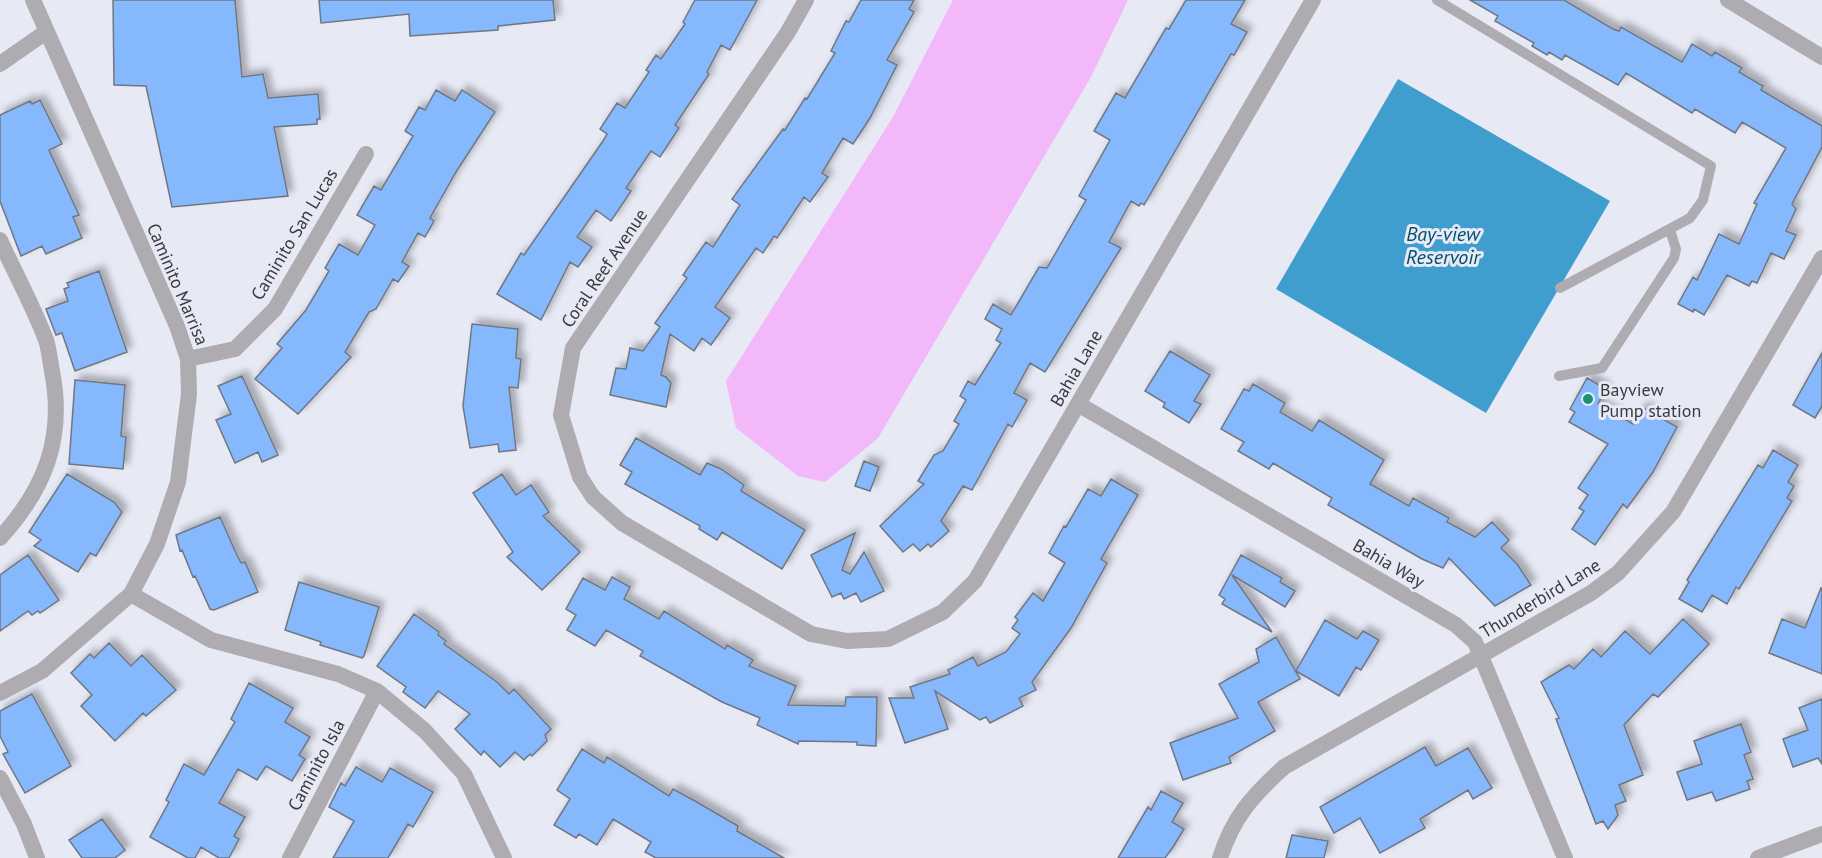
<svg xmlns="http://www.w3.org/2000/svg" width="1822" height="858" font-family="'PT Sans',sans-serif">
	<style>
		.green { fill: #f2b8fa }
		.water { fill: #409ecf }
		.building { fill: #86b8fe; stroke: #707780; stroke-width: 1.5; filter: url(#shadow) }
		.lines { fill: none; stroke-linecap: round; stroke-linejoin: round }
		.service { stroke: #aeacb1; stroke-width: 10 }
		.minor { stroke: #aeacb1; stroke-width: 16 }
		.tertiary { stroke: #aeacb1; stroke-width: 16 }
		.poi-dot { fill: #1f9172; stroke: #e7e9f5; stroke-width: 2 }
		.labels { text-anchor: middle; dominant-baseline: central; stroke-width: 6; stroke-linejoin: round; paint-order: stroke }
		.street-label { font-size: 18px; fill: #3a3b40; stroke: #e7e9f5 }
		.poi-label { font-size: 18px; fill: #3a3b40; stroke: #e7e9f5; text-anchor: start }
		.water-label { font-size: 20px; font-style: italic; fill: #004e6f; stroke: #e7e9f5 }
	</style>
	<defs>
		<filter id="shadow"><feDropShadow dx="5.5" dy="-5.5" stdDeviation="3" flood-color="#0004"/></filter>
	</defs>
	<rect width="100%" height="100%" fill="#e7e9f5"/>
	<path class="green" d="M 953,0 L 1128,0 L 1091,77 L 878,438 L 825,482 L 798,476 L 736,428 L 726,381 L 893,117 Z"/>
	<path class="water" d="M 1398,79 L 1610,201 L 1486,413 L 1276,289 Z"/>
	<path class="building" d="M 113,0 L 235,0 L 242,77 L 263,74 L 268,98 L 318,94 L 320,119 L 317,119 L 317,124 L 274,127 L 288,196 L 172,207 L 146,86 L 114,85 Z
		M 319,0 L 553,0 L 555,20 L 498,26 L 498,30 L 410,36 L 409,14 L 321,23 Z
		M 695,0 L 757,0 L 730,50 L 721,45 L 707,72 L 709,74 L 675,125 L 679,128 L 660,157 L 651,151 L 626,188 L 631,191 L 611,221 L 596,210 L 577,237 L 592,247 L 578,267 L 570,262 L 541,320 L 497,294 L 521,253 L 524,255 L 603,141 L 607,134 L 600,129 L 617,103 L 625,108 L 649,72 L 646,70 L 656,55 L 661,59 L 685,24 L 683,22 Z
		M 861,0 L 914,0 L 909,9 L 914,12 L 887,60 L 897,65 L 870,118 L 853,144 L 843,138 L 822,173 L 828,177 L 810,202 L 804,197 L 777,238 L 774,236 L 763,253 L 756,248 L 715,307 L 730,318 L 711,345 L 702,338 L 694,351 L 670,334 L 661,375 L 666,377 L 671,383 L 666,407 L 610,395 L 616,368 L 626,369 L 630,348 L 643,351 L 660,327 L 655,323 L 687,278 L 683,275 L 706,242 L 713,247 L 740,205 L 732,199 L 783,129 L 785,130 L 805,98 L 807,99 L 835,53 L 831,51 L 846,21 L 849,22 Z
		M 1186,0 L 1245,0 L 1231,24 L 1247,32 L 1234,55 L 1231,54 L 1144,205 L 1141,203 L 1139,206 L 1131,201 L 1109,242 L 1121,248 L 1045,372 L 1030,363 L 1014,393 L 1027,400 L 1012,427 L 1008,424 L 972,490 L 963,486 L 941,521 L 949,531 L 931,547 L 928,544 L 920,551 L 913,544 L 903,552 L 880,526 L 924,484 L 918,481 L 934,455 L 943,451 L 959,424 L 954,421 L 966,400 L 960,396 L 968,381 L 975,385 L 1001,343 L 996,340 L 1002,329 L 985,319 L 993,304 L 1011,315 L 1039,267 L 1047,268 L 1086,200 L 1079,196 L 1110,140 L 1094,131 L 1116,93 L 1125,98 L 1166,28 L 1169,29 Z
		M 1470,0 L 1564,0 L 1613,29 L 1619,31 L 1621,27 L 1682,62 L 1692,44 L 1712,56 L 1715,52 L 1742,68 L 1739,72 L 1763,86 L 1761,90 L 1822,126 L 1822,147 L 1792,204 L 1796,209 L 1786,231 L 1796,235 L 1784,259 L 1771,253 L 1757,283 L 1752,281 L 1749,286 L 1727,275 L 1704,315 L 1694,309 L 1693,312 L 1678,304 L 1693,277 L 1697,280 L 1719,234 L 1739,244 L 1757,204 L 1754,203 L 1786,148 L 1742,122 L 1735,133 L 1695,109 L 1692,113 L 1626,73 L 1618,85 L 1565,55 L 1562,60 L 1549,52 L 1547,55 L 1532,46 L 1534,43 L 1495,21 L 1498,16 Z
		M 436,90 L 455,101 L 462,90 L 495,112 L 456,172 L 430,218 L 434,221 L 425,237 L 418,233 L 402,262 L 409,266 L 398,282 L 393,279 L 376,309 L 369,312 L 345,352 L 351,357 L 298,414 L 255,379 L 282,348 L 277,344 L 306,310 L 329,271 L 325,268 L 339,244 L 358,255 L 375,225 L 357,215 L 374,186 L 381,190 L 413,136 L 405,131 L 419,107 L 425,110 Z
		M 40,100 L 62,144 L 49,150 L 79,215 L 73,217 L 82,238 L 46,254 L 42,246 L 21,256 L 0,201 L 0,115 L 30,101 L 32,104 Z
		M 99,271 L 127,352 L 75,371 L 62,333 L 56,335 L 46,309 L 68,301 L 64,289 L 69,287 L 67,283 Z
		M 472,324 L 518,329 L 516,358 L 521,359 L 518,388 L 509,387 L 516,450 L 499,452 L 498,444 L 470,448 L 463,406 Z
		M 1170,351 L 1210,375 L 1194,401 L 1201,404 L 1189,423 L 1163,407 L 1165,403 L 1145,391 Z
		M 1822,353 L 1822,406 L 1815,418 L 1793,405 Z
		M 242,376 L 278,455 L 262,462 L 258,452 L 235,463 L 216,420 L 231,414 L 218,386 Z
		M 1587,378 L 1606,389 L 1598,404 L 1633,424 L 1642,407 L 1677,427 L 1653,472 L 1627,508 L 1623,504 L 1595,545 L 1572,529 L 1584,511 L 1579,508 L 1588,495 L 1578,488 L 1608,444 L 1569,422 L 1575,412 L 1570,409 Z
		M 75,380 L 125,385 L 121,436 L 126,437 L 123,469 L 69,464 Z
		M 1253,384 L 1285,403 L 1280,412 L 1312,431 L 1319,420 L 1384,460 L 1370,484 L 1409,506 L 1413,498 L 1449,518 L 1447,522 L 1475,537 L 1492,522 L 1509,540 L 1501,548 L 1517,564 L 1531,585 L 1495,606 L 1449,558 L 1443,568 L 1422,559 L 1328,505 L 1332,498 L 1273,463 L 1269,469 L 1238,451 L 1244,442 L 1221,429 L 1244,389 L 1249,391 Z
		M 636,438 L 700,475 L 707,463 L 721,469 L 744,485 L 741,491 L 805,530 L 782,569 L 722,532 L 717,540 L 699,529 L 700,526 L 625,484 L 632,472 L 620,465 Z
		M 1773,450 L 1798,465 L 1788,482 L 1794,486 L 1787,498 L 1792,501 L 1739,589 L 1736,587 L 1727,604 L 1712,595 L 1702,612 L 1679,599 L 1689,582 L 1687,580 L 1758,465 L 1763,468 Z
		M 864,461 L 879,467 L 870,491 L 855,486 Z
		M 67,474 L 114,502 L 122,512 L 96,556 L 90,553 L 78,572 L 34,546 L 41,540 L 29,532 Z
		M 502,474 L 516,495 L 531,485 L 549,512 L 543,516 L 580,552 L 542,590 L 507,557 L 513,552 L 473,493 Z
		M 1111,479 L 1138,495 L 1101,559 L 1107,563 L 1071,628 L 1032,682 L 1036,690 L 1019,698 L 1023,706 L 990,723 L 986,717 L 980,720 L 935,691 L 948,729 L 905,743 L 889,698 L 914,698 L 910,687 L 950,674 L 948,670 L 973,657 L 978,666 L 1006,652 L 1020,634 L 1012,628 L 1018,620 L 1015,617 L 1033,593 L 1043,601 L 1065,563 L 1049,553 L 1064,526 L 1066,527 L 1088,489 L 1101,496 Z
		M 220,517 L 236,553 L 241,563 L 245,562 L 258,592 L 214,610 L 210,609 L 195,576 L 193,577 L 182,550 L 180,551 L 176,535 Z
		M 855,533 L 842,570 L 850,574 L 864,552 L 884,591 L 861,602 L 856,593 L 844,599 L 841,593 L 832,597 L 811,555 Z
		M 28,555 L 59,600 L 40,613 L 38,611 L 32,615 L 28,611 L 0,631 L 0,575 Z
		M 1241,555 L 1282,578 L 1280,582 L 1295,591 L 1285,607 L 1232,575 L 1272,632 L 1222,604 L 1225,599 L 1219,595 Z
		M 612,577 L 630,587 L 624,599 L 659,619 L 664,611 L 725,649 L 727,645 L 753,660 L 749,666 L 796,686 L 788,705 L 845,706 L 846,697 L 877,697 L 876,746 L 857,745 L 857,742 L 799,741 L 798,744 L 757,725 L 760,718 L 722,702 L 640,656 L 643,651 L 606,630 L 595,646 L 567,630 L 576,615 L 566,609 L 583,578 L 605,590 Z
		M 299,582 L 379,607 L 364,656 L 362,658 L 320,645 L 321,642 L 285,630 Z
		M 1821,588 L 1822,588 L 1822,674 L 1769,653 L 1782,619 L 1805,628 Z
		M 414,614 L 439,632 L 438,635 L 446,641 L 444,644 L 497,682 L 509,694 L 514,689 L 551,729 L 545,735 L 547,741 L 532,756 L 530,754 L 524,760 L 515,752 L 500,767 L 484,751 L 481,755 L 455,729 L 470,714 L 438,691 L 425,708 L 403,692 L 406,687 L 377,666 Z
		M 1683,619 L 1709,644 L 1658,697 L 1653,694 L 1624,725 L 1643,775 L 1619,785 L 1626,801 L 1615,805 L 1618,815 L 1608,829 L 1603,821 L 1596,824 L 1556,719 L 1559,718 L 1541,682 L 1569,665 L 1574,669 L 1593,649 L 1601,657 L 1625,631 L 1650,654 Z
		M 1325,620 L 1357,639 L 1363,631 L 1379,640 L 1361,670 L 1356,667 L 1339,696 L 1296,671 Z
		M 1276,637 L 1300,679 L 1258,702 L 1275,731 L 1229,757 L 1231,763 L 1183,780 L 1170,743 L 1238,718 L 1219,684 L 1259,662 L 1256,649 Z
		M 109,643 L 131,666 L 142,655 L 176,690 L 146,716 L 143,713 L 115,741 L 81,706 L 92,695 L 71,673 L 90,654 L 94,658 Z
		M 249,683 L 293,708 L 285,722 L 310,737 L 299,755 L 305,759 L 292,781 L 266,766 L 257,780 L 238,769 L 219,803 L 245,817 L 234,836 L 239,839 L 229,858 L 219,858 L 201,847 L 195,858 L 188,858 L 150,837 L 169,802 L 166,800 L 184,764 L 204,775 L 235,722 L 231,719 Z
		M 32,694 L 71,766 L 25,793 L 3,754 L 8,752 L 0,736 L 0,711 Z
		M 1822,699 L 1822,764 L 1818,758 L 1793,767 L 1783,739 L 1808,730 L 1799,708 Z
		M 1741,724 L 1751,752 L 1744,755 L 1753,779 L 1747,781 L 1750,789 L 1716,801 L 1712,792 L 1687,800 L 1677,772 L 1702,764 L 1694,741 Z
		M 1425,747 L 1436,766 L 1468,748 L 1492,788 L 1473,799 L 1468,790 L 1420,819 L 1425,828 L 1380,853 L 1360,818 L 1334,833 L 1320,807 Z
		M 582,749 L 604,763 L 607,757 L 669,796 L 673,789 L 695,801 L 738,826 L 737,831 L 784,858 L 656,858 L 645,852 L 651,842 L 613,819 L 597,845 L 579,834 L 576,838 L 554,825 L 570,799 L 557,790 Z
		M 356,767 L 382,782 L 390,768 L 433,792 L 413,827 L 408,824 L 388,858 L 333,858 L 354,821 L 329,807 L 341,783 L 345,786 Z
		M 1161,791 L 1183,803 L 1172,822 L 1184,829 L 1173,847 L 1165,858 L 1118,858 L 1148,807 L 1151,810 Z
		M 102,819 L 125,850 L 115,858 L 82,858 L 69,840 Z
		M 1292,835 L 1328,841 L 1324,858 L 1286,858 Z"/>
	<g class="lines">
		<path class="service" d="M 1437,0 L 1711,166 L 1703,200 L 1690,218 L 1560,288
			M 1559,376 L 1602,368 L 1674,258 L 1676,249 L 1670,230"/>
		<path class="minor" d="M 806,0 L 788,32 L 573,348 L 561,415 L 580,477 L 593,497 L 622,523 L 811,634 L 847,641 L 888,639 L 943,612 L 975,581 L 1313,0
			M 1728,0 L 1822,57
			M 0,64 L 46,32
			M 0,240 C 15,273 33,306 46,340 C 49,349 50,361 52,371 C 65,438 45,489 0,538
			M 188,359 L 235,349 L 275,309 L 366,154
			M 1078,404 L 1456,625 L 1475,642 L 1565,858
			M 131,594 L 211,640 L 338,674 L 377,691 L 425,731 L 464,774 L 504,858
			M 0,693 L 42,671 L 131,594 L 157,544 L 178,482 L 189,394 L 188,359 L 177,326 L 33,0
			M 0,778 L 24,824 L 37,858
			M 290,858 L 377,691
			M 1220,858 C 1233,817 1253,795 1284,767 L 1591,593 L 1618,573 L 1673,512 L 1822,258"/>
		<path class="tertiary" d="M 1758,858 L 1822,834"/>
	</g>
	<circle class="poi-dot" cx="1588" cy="399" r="6"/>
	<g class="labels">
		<g class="street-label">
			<text transform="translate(294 234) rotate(-59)">Caminito San Lucas</text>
			<text transform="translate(604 268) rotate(-56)">Coral Reef Avenue</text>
			<text transform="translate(178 284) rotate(67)">Caminito Marrisa</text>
			<text transform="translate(1076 368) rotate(-60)">Bahia Lane</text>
			<text transform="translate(1389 563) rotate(30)">Bahia Way</text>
			<text transform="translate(1540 598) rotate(-31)">Thunderbird Lane</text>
			<text transform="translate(316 765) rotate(-62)">Caminito Isla</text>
		</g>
		<g class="poi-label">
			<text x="1600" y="389">Bayview<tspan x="1600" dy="21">Pump station</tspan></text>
		</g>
		<g class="water-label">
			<text x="1443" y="234">Bay-view<tspan x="1443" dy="23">Reservoir</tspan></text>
		</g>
	</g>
</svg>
